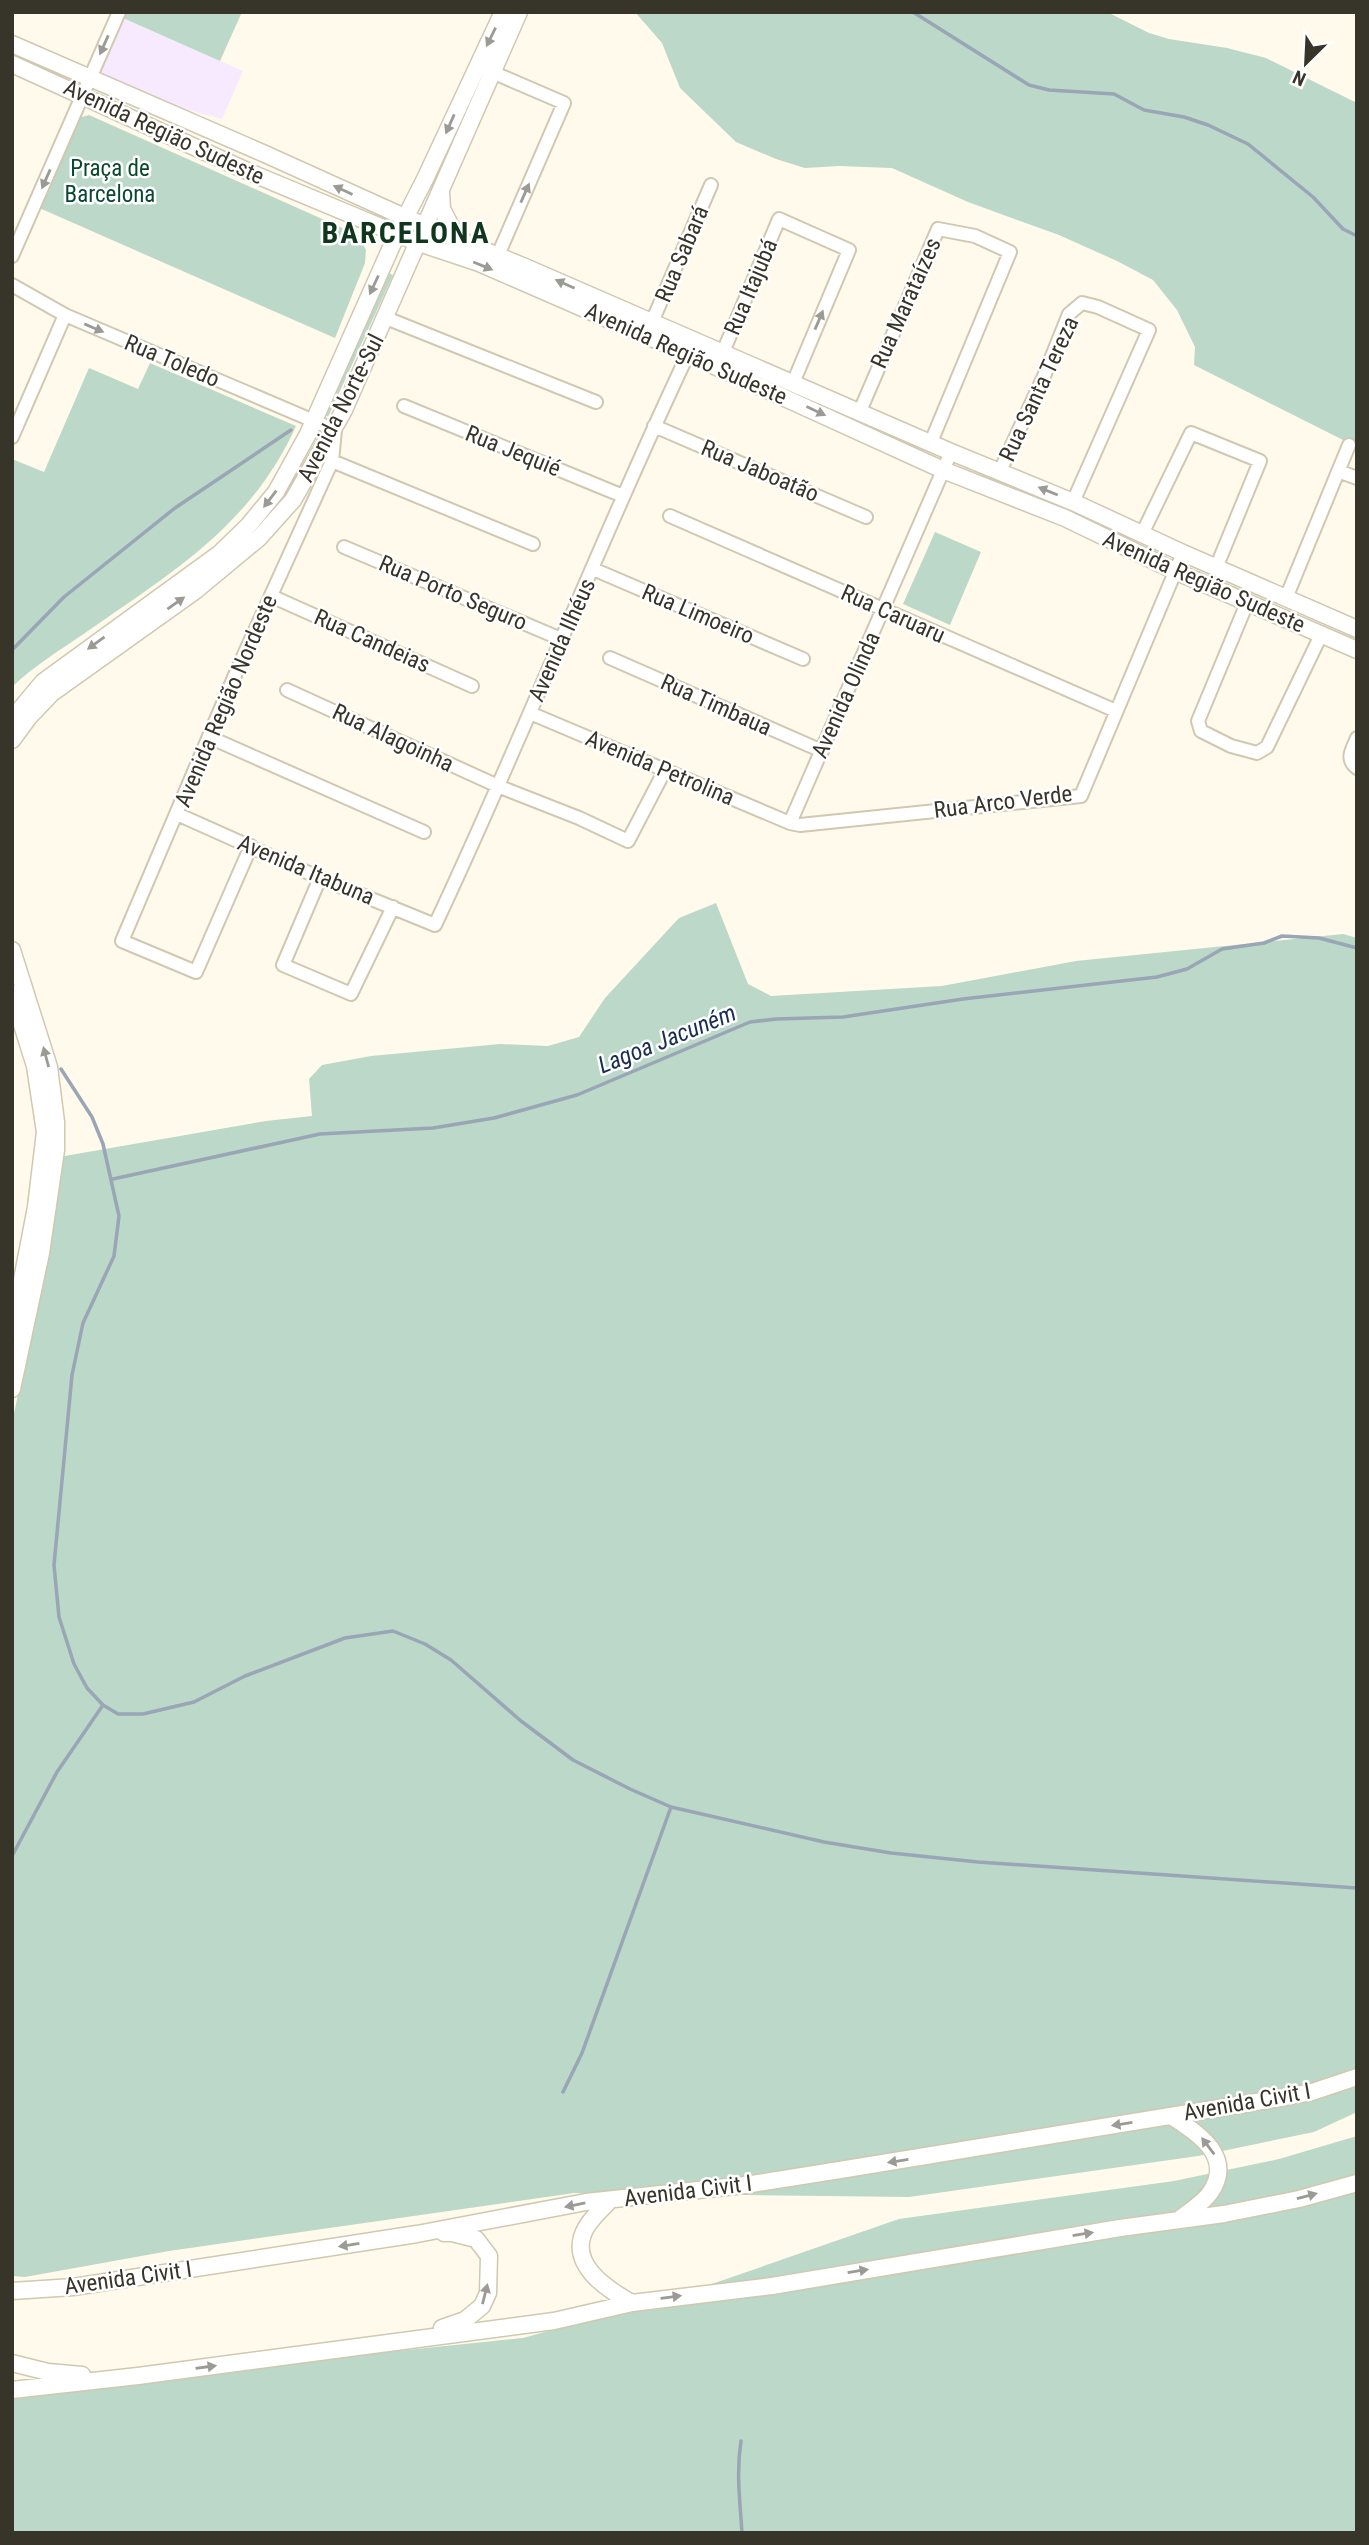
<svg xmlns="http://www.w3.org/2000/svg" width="1369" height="2545" font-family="'Roboto Condensed',sans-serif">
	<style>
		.education { fill: #f7eaff }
		.green { fill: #bbd8c8 }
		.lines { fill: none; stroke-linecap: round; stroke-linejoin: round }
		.stream { stroke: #9aa5b5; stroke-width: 3.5 }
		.street-casing { stroke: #d0c8b0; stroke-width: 16 }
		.secondary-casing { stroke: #d0c8b0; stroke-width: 19 }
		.street { stroke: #fff; stroke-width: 12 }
		.secondary { stroke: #fff; stroke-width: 16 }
		.oneway { fill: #9b9a94 }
		.labels { text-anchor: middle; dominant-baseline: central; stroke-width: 5; stroke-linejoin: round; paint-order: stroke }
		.street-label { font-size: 23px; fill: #37342a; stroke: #fff }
		.park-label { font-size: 23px; fill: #094830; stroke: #fff }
		.water-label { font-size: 24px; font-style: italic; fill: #192c52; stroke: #fff }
		.district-label { font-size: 30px; font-weight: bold; letter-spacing: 2px; fill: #10361e; stroke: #fff }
	</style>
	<rect width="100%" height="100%" fill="#fffaeb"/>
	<path class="education" d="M 123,18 L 243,71 L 222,119 L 162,103 L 98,76 Z"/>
	<path class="green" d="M 126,12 L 242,12 L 220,61 L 123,18 Z
		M 635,12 L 1107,12 L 1149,33 L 1169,39 L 1227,48 L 1266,58 L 1357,103 L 1357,447 L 1194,365 L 1195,347 L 1177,310 L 1153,280 L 1117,261 L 1059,235 L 968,202 L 892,168 L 839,166 L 805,168 L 776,159 L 736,142 L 680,88 L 662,43 Z
		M 89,115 L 358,235 L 366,250 L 365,263 L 335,338 L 37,207 L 78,118 Z
		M 387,272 L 393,275 L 328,417 L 325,414 Z
		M 150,363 L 296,426 C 251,526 171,573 85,633 C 60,650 34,666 12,687 L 12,459 L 44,472 L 89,368 L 138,389 Z
		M 935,532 L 981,552 L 950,625 L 903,604 Z
		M 716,903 L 748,984 L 771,996 L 942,986 L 1076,961 L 1343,934 L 1357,938 L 1357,2112 L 1314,2132 L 1198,2156 L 909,2197 L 574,2193 L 169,2251 L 25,2277 L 12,2276 L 12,1423 L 37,1304 L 59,1157 L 266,1121 L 312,1116 L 309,1079 L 322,1065 L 371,1056 L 500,1044 L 548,1046 L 579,1037 L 605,998 L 679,918 Z
		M 1357,2136 L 1357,2533 L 12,2533 L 12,2391 L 523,2338 L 683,2294 L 899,2219 L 1174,2181 L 1279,2159 Z"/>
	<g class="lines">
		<path class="stream" d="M 913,12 L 1029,85 L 1049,90 L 1114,94 L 1144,110 L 1184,117 L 1208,125 L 1248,144 L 1313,197 L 1343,229 L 1357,236
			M 12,650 L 64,597 L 175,508 L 291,430
			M 61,1069 L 92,1117 L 103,1144 L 119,1216 L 114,1256 L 83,1323 L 72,1375 L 54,1565 L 59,1617 L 74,1664 L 87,1688 L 103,1705 L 118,1714 L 143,1714 L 194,1702 L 245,1676 L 345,1638 L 393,1631 L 425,1644 L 451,1660 L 521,1721 L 573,1760 L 630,1789 L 671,1807 L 824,1842 L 891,1853 L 978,1862 L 1357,1888
			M 113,1179 L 320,1134 L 433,1128 L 494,1118 L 577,1095 L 750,1022 L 776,1019 L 843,1017 L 963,999 L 1157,977 L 1187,969 L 1222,949 L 1264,943 L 1282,936 L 1319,938 L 1357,948
			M 12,1856 L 57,1772 L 103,1705
			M 563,2092 L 582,2053 L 671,1807
			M 741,2441 C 736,2473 740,2501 742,2533"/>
		<defs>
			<path id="street" d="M 492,72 L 564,103 L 498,255
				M 12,256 L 119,12
				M 12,285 L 65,315 L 335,430 L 332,461 L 238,668 L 122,941 L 196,972 L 251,846
				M 386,318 L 596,402
				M 652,322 L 711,185
				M 723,352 L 779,219 L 849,250 L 793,383
				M 404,406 L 623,496
				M 860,411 L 938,229 L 975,236 L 1010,252 L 931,442
				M 654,426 L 866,517
				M 12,437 L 65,315
				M 332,461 L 533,544
				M 1000,471 L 1044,376 L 1069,314 L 1082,303 L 1098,307 L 1149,330 L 1073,502
				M 1338,471 L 1357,478
				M 670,516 L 1116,711
				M 1142,534 L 1191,433 L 1260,461 L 1216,568
				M 344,547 L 561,639
				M 593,569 L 803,659
				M 271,596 L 472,686
				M 1286,598 L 1349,445
				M 1247,603 L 1198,721 L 1201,731 L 1231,746 L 1257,753 L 1267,747 L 1321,635
				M 610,658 L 822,751
				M 287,690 L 500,787 L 579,818 L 628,841 L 665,770
				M 530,713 L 790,823 L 800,825 L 1081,796 L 1183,553
				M 209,737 L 424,832
				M 1357,738 C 1352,750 1345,759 1357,768
				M 177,814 L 320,878 L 435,925 C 524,736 599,542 688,354
				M 790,823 L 951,452
				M 320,878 L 283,965 L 351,994 L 393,907"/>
			<path id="secondary" d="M 12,44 L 265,154 L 411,220 L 525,267 L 951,452 L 1073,502 L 1183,553 L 1357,629
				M 12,64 L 256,175 L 419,243 L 479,263 L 688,354 L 943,470 L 1065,518 L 1177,572 L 1357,650
				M 441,192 L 442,209 L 457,238
				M 12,719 L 43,682 L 219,554 L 248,526 L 276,492 L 308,434 L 397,234 L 425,179 L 503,12
				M 12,740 L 29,717 L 52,693 L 195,591 L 259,538 L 293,500 L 344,410 L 519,12
				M 12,950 L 49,1067 L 56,1122 L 56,1150 L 41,1253 L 12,1389
				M 12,993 L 35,1066 L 45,1132 L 36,1207 L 12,1332
				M 1171,2116 C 1198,2133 1235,2157 1210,2193 C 1203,2203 1191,2210 1181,2218
				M 609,2201 C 599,2212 583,2225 581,2242 C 577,2270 610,2291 632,2303
				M 12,2291 L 73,2287 L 417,2234 L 586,2202 L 745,2185 L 846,2169 L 1280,2098 L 1312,2092 L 1357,2077
				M 442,2328 L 465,2320 L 482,2306 L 488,2293 L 489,2256 L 476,2239 L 452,2233 L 444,2233
				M 12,2363 L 48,2372 L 82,2375
				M 12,2390 L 138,2376 L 554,2321 L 632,2303 L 772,2286 L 1120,2228 L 1224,2214 L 1299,2199 L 1357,2183"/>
		</defs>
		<use href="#street" class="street-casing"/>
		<use href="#secondary" class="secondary-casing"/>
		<use href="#street" class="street"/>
		<use href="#secondary" class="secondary"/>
	</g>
	<defs><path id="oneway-solid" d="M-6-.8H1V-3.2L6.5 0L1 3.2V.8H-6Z" transform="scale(1.75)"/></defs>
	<g class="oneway">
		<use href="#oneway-solid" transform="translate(491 37) rotate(116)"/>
		<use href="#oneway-solid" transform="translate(104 45) rotate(114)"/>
		<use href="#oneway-solid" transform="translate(450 124) rotate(114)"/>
		<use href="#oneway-solid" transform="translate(46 179) rotate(114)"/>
		<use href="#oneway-solid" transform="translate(343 190) rotate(-155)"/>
		<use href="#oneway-solid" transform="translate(525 193) rotate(-66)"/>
		<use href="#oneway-solid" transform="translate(483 266) rotate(22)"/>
		<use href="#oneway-solid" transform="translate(565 284) rotate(-156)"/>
		<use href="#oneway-solid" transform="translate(374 285) rotate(115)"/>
		<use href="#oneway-solid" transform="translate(819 320) rotate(-67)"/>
		<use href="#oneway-solid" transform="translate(94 328) rotate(23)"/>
		<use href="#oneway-solid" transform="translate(816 411) rotate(25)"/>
		<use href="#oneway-solid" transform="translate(1048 491) rotate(-158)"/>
		<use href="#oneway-solid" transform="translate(270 499) rotate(127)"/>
		<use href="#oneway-solid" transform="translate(176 603) rotate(-35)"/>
		<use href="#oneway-solid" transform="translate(96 643) rotate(144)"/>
		<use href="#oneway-solid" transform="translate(46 1057) rotate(-105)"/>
		<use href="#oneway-solid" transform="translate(1122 2124) rotate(171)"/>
		<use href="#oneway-solid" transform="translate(1208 2146) rotate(-127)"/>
		<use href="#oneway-solid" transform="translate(898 2161) rotate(171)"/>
		<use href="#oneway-solid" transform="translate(1307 2196) rotate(-15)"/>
		<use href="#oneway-solid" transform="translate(575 2205) rotate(169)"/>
		<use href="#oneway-solid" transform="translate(1083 2234) rotate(-9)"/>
		<use href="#oneway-solid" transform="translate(349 2245) rotate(171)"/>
		<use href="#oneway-solid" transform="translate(858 2271) rotate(-9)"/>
		<use href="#oneway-solid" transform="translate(485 2294) rotate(-76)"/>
		<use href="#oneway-solid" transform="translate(671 2297) rotate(-7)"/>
		<use href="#oneway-solid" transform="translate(206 2367) rotate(-8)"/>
	</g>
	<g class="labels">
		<g class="street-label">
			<text transform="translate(164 132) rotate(25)">Avenida Região Sudeste</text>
			<text transform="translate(682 254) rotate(-67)">Rua Sabará</text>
			<text transform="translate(751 287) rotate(-67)">Rua Itajubá</text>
			<text transform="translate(906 303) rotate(-66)">Rua Marataízes</text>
			<text transform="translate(686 354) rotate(24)">Avenida Região Sudeste</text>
			<text transform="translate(172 361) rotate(23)">Rua Toledo</text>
			<text transform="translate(1039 389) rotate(-65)">Rua Santa Tereza</text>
			<text transform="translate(341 408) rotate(-63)">Avenida Norte-Sul</text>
			<text transform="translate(513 451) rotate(22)">Rua Jequié</text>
			<text transform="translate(760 471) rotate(23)">Rua Jaboatão</text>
			<text transform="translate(1204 582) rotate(24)">Avenida Região Sudeste</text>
			<text transform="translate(453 593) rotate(23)">Rua Porto Seguro</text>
			<text transform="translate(698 614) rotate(23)">Rua Limoeiro</text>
			<text transform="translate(893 614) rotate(24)">Rua Caruaru</text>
			<text transform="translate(562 640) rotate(-66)">Avenida Ilhéus</text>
			<text transform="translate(372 641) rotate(24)">Rua Candeias</text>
			<text transform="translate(846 695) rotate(-66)">Avenida Olinda</text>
			<text transform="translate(226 701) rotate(-67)">Avenida Região Nordeste</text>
			<text transform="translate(716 705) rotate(24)">Rua Timbaua</text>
			<text transform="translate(393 738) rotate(25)">Rua Alagoinha</text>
			<text transform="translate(660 768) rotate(23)">Avenida Petrolina</text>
			<text transform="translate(1003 802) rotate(-7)">Rua Arco Verde</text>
			<text transform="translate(306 870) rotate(23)">Avenida Itabuna</text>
			<text transform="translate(1247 2102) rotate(-10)">Avenida Civit I</text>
			<text transform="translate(688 2191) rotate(-7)">Avenida Civit I</text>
			<text transform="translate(128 2278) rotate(-8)">Avenida Civit I</text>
		</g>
		<g class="park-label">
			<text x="110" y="168">Praça de<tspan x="110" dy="26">Barcelona</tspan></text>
		</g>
		<g class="water-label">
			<text transform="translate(667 1039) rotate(-22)">Lagoa Jacuném</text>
		</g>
		<g class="district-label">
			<text x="406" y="232">BARCELONA</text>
		</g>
	</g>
	<rect width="1369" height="2545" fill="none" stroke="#37342a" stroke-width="28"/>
	<g transform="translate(1306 63) rotate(204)" stroke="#ffffff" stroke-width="5" paint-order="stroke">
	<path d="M0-5L12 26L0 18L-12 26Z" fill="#37342a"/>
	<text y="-10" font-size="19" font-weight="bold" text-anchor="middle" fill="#37342a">N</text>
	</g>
</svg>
